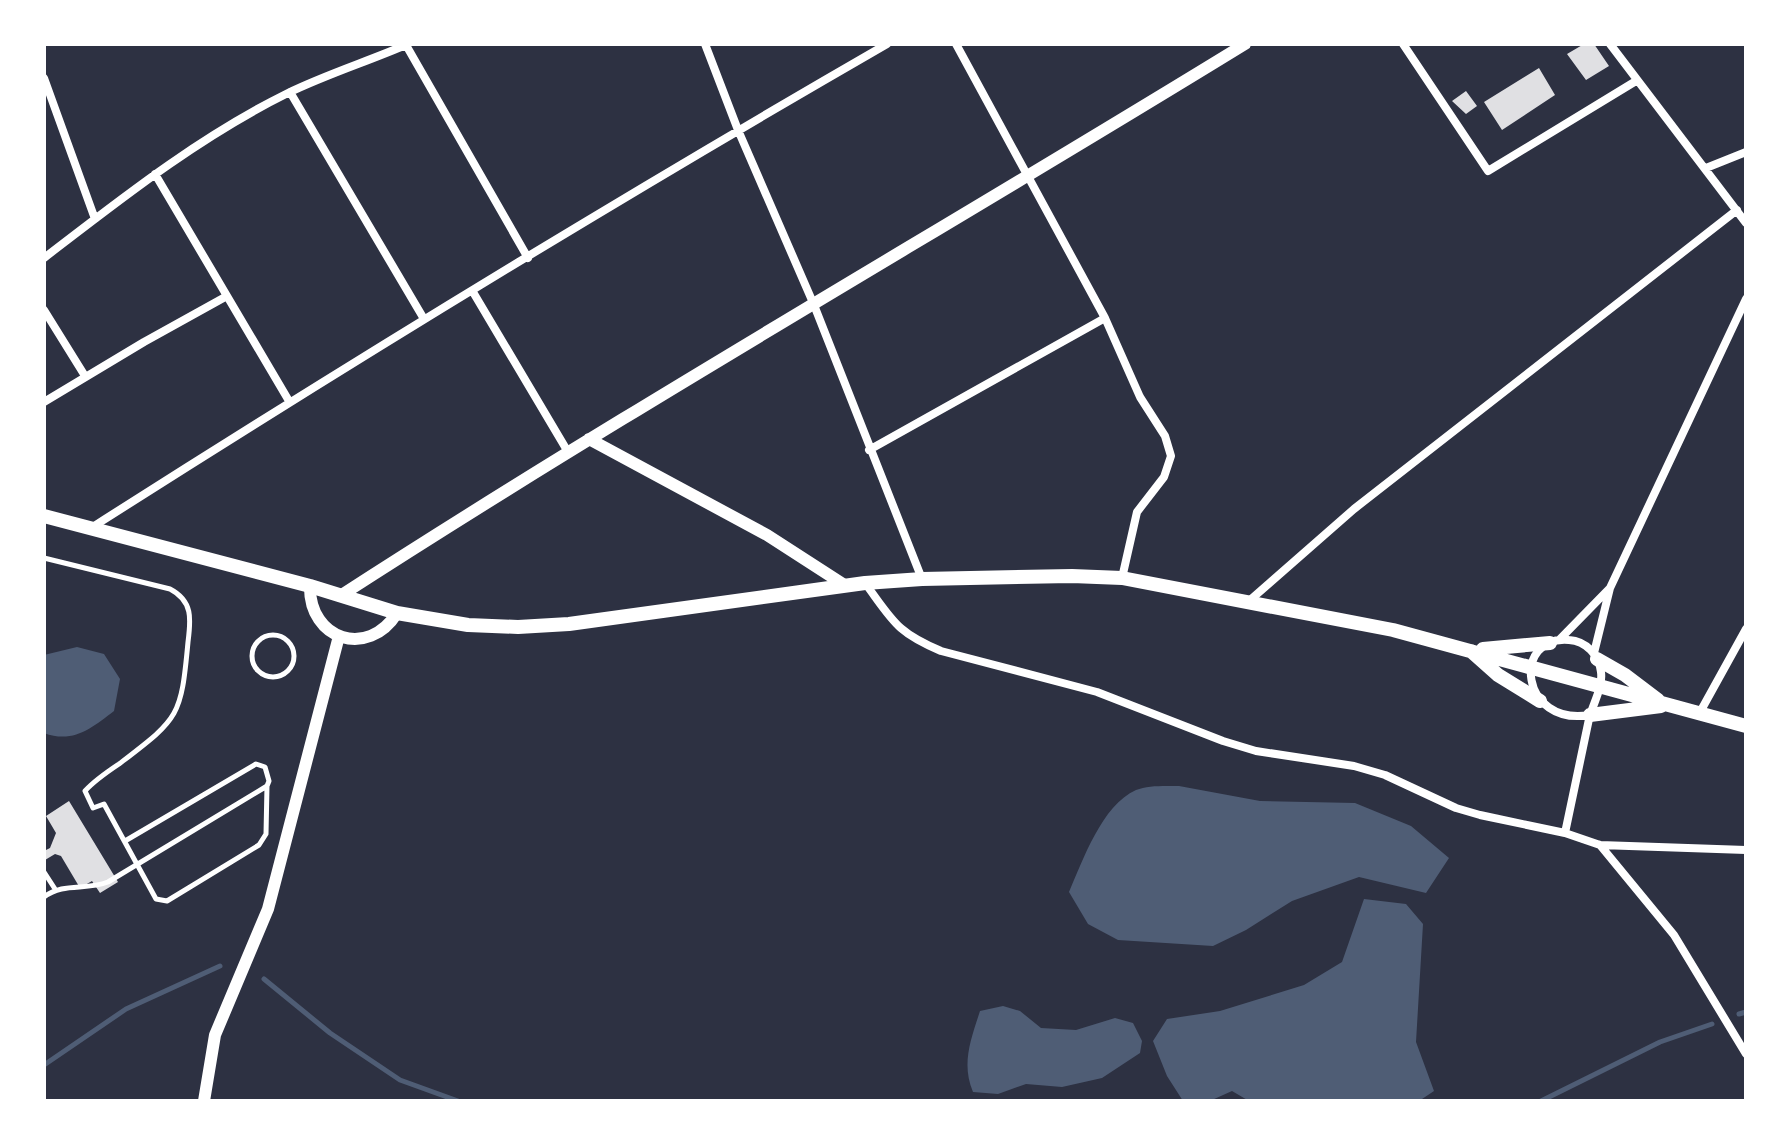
<svg xmlns="http://www.w3.org/2000/svg" width="1790" height="1145" font-family="'Space Grotesk',sans-serif">
	<style>
		.water { fill: #4f5d75 }
		.lines { fill: none; stroke-linecap: round; stroke-linejoin: round }
		.stream { stroke: #4f5d75; stroke-width: 5 }
		.building { fill: #e0e0e3 }
		.service { stroke: #fff; stroke-width: 5 }
		.minor { stroke: #fff; stroke-width: 8 }
		.tertiary { stroke: #fff; stroke-width: 12 }
		.primary { stroke: #fff; stroke-width: 14 }
	</style>
	<rect width="100%" height="100%" fill="#2d3142"/>
	<path class="water" d="M 77,647 L 104,654 L 120,679 L 114,711 C 92,728 73,744 44,733 L 44,655 Z
		M 1179,786 L 1260,801 L 1355,803 L 1411,826 L 1449,858 L 1426,893 L 1359,877 L 1292,901 L 1246,930 L 1213,946 L 1118,940 L 1088,924 L 1069,892 C 1083,860 1102,805 1136,790 C 1148,785 1165,786 1179,786 Z
		M 1364,899 L 1406,904 L 1423,924 L 1416,1042 L 1434,1091 L 1419,1101 L 1249,1101 L 1232,1091 L 1212,1100 L 1183,1101 L 1167,1076 L 1153,1041 L 1167,1019 L 1220,1011 L 1304,985 L 1342,962 Z
		M 1003,1006 L 1020,1011 L 1041,1028 L 1076,1030 L 1115,1018 L 1133,1023 L 1142,1041 L 1140,1053 L 1102,1078 L 1062,1087 L 1026,1084 L 998,1094 L 973,1092 C 961,1064 971,1039 980,1011 Z"/>
	<g class="lines">
		<path class="stream" d="M 264,979 L 330,1033 L 400,1080 L 458,1101
			M 1739,1014 L 1746,1012
			M 44,1065 L 126,1009 L 220,966
			M 1541,1101 L 1660,1042 L 1712,1024"/>
	</g>
	<path class="building" d="M 1584,44 L 1594,44 L 1609,66 L 1586,80 L 1567,54 Z
		M 1539,68 L 1555,95 L 1502,130 L 1484,102 Z
		M 1466,91 L 1477,106 L 1466,114 L 1452,101 Z
		M 69,801 L 118,882 L 100,893 L 92,881 L 80,888 L 61,856 L 55,854 L 45,860 L 44,858 L 44,851 L 50,848 L 56,833 L 46,816 Z"/>
	<g class="lines">
		<path class="service" d="M 44,558 L 170,589 C 193,601 191,619 188,642 C 181,718 179,718 119,764 C 107,772 94,781 85,791 L 93,808 L 104,804 L 156,899 L 167,901 L 259,845 L 266,834 L 267,786
			M252 656a21 21 0 1 1 42 0a21 21 0 1 1-42 0Z
			M 44,872 L 55,889
			M 44,897 C 64,882 85,891 108,882 L 267,786 L 269,781 L 265,767 L 256,764 L 125,841"/>
		<path class="minor" d="M 705,44 L 738,130 L 814,305 L 922,579
			M 956,44 L 1105,318 L 1140,397 L 1165,436 L 1171,456 L 1164,477 L 1137,512 L 1122,578
			M 1403,44 L 1488,171 L 1636,81
			M 1610,44 L 1746,223
			M 406,45 L 528,258
			M 44,78 L 95,219
			M 290,92 L 424,319
			M 1706,168 L 1746,152
			M 155,174 L 289,401
			M 44,258 C 122,198 199,137 288,93 C 327,74 369,61 408,44
			M 473,292 L 568,452
			M 44,310 L 85,376
			M 44,402 L 144,342 L 227,296
			M 869,450 L 1105,318
			M 91,528 C 353,361 618,199 887,44
			M 865,583 C 893,621 896,632 941,651 L 1097,692 L 1223,741 L 1256,751 L 1354,766 L 1385,775 L 1456,808 L 1480,815 L 1565,833 L 1600,845 L 1746,850
			M 1249,601 L 1354,509 L 1737,210
			M 1560,639 L 1609,589
			M 1594,653 L 1610,588 L 1746,299
			M 1699,714 L 1746,629
			M 1565,833 C 1573,795 1581,757 1589,719 C 1593,703 1603,688 1601,672 C 1599,655 1586,641 1569,640 C 1511,635 1520,727 1590,715
			M 1600,845 L 1674,935 L 1746,1054"/>
		<path class="tertiary" d="M 589,439 L 767,535 L 846,586
			M 310,586 C 309,640 368,659 397,613
			M 340,596 C 637,404 944,229 1245,44
			M 204,1101 L 215,1035 L 268,909 L 339,636"/>
		<path class="primary" d="M 44,516 L 310,586 L 397,613 L 468,625 L 518,627 L 569,624 L 865,583 L 922,579 L 1072,576 L 1122,578 L 1393,630 L 1746,726
			M 1483,649 L 1550,643
			M 1471,651 L 1498,675 L 1540,701
			M 1597,659 L 1625,675 L 1658,700
			M 1590,715 L 1661,706"/>
	</g>
	<rect width="1790" height="1145" fill="none" stroke="#ffffff" stroke-width="92"/>
</svg>
